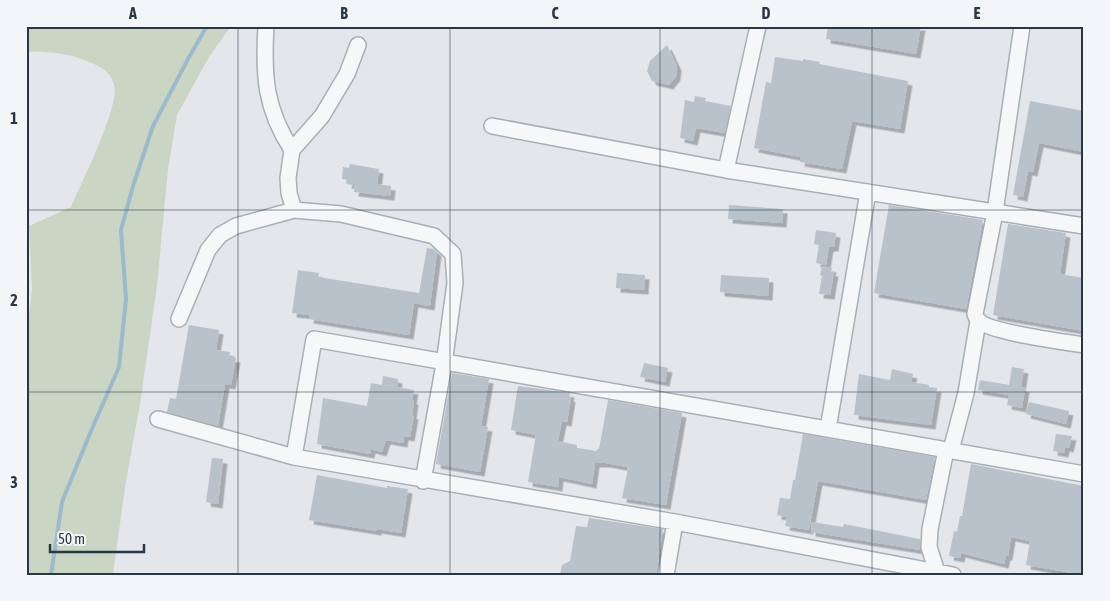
<svg xmlns="http://www.w3.org/2000/svg" width="1110" height="601" font-family="'Asap Condensed',sans-serif">
	<style>
		.green { fill: #cad6c3 }
		.lines { fill: none; stroke-linecap: round; stroke-linejoin: round }
		.stream { stroke: #9cbacd; stroke-width: 4 }
		.building { fill: #b9c1ca; filter: url(#shadow) }
		.minor-casing { stroke: #a7afb7; stroke-width: 18 }
		.minor { stroke: #f6f7f9; stroke-width: 15 }
		.grid { fill: none; stroke: #293745; stroke-width: 1; stroke-opacity: 0.55 }
		.neatline { fill: none; stroke: #293745; stroke-width: 2 }
		.grid-label { font-size: 16px; text-anchor: middle; font-weight: bold; fill: #293745 }
	</style>
	<defs>
		<filter id="shadow"><feDropShadow dx="4.5" dy="4.5" stdDeviation="0" flood-color="#0004"/></filter>
	</defs>
	<rect width="100%" height="100%" fill="#e3e7ec"/>
	<path class="green" d="M 26,26 L 231,26 L 209,57 L 177,115 L 168,169 L 157,286 L 140,404 L 125,487 L 113,575 L 26,575 L 26,344 L 32,289 L 29,226 L 71,207 C 80,186 121,104 114,85 C 109,69 100,67 87,61 C 68,53 46,51 26,52 Z"/>
	<g class="lines">
		<path class="stream" d="M 51,575 L 62,502 L 91,431 L 119,367 L 126,299 L 121,230 L 133,186 L 153,126 L 188,59 L 207,26"/>
	</g>
	<path class="building" d="M 828,26 L 921,26 L 916,54 L 826,39 Z
		M 667,45 L 677,66 L 676,76 L 669,85 L 652,81 L 647,71 L 650,61 Z
		M 775,57 L 803,61 L 803,59 L 820,62 L 819,64 L 908,81 L 900,129 L 852,121 L 842,169 L 800,162 L 801,157 L 754,148 L 766,82 L 771,83 Z
		M 695,96 L 706,98 L 705,101 L 731,106 L 725,133 L 696,128 L 693,141 L 680,138 L 685,100 L 694,102 Z
		M 1030,101 L 1084,111 L 1084,152 L 1039,143 L 1033,172 L 1028,171 L 1023,197 L 1013,195 Z
		M 350,164 L 379,169 L 377,184 L 391,186 L 390,196 L 354,192 L 355,185 L 347,184 L 348,180 L 342,179 L 343,167 L 349,168 Z
		M 729,205 L 783,209 L 782,223 L 728,219 Z
		M 889,205 L 983,220 L 966,309 L 874,293 Z
		M 1008,224 L 1066,233 L 1060,274 L 1084,278 L 1084,331 L 993,315 Z
		M 816,230 L 836,233 L 834,247 L 829,247 L 826,265 L 816,263 L 819,245 L 814,244 Z
		M 427,248 L 434,249 L 437,252 L 430,306 L 414,303 L 409,335 L 309,319 L 310,315 L 292,313 L 298,270 L 319,273 L 318,277 L 419,293 Z
		M 822,266 L 832,268 L 831,272 L 834,272 L 830,295 L 819,294 L 822,276 L 820,275 Z
		M 617,273 L 645,275 L 644,290 L 616,288 Z
		M 721,275 L 769,278 L 768,296 L 720,292 Z
		M 189,325 L 219,330 L 216,350 L 230,352 L 229,357 L 236,358 L 231,385 L 225,384 L 218,426 L 167,412 L 170,398 L 176,399 Z
		M 644,363 L 668,368 L 665,382 L 640,377 Z
		M 1012,367 L 1024,369 L 1021,387 L 1025,388 L 1022,408 L 1007,405 L 1009,395 L 978,390 L 980,380 L 1009,385 Z
		M 892,369 L 913,374 L 911,382 L 929,385 L 929,387 L 937,388 L 931,425 L 854,415 L 859,374 L 890,380 Z
		M 452,373 L 489,379 L 481,426 L 488,427 L 480,472 L 436,464 Z
		M 383,376 L 398,379 L 397,387 L 414,390 L 412,400 L 414,400 L 412,415 L 414,415 L 410,437 L 404,436 L 403,443 L 386,440 L 382,452 L 371,449 L 370,454 L 317,444 L 323,398 L 367,406 L 371,383 L 382,385 Z
		M 518,386 L 570,393 L 569,397 L 571,398 L 567,422 L 562,421 L 558,441 L 577,445 L 577,448 L 597,451 L 597,449 L 599,449 L 608,400 L 682,413 L 666,505 L 622,498 L 628,469 L 627,467 L 606,463 L 595,463 L 592,484 L 559,477 L 558,487 L 528,482 L 536,435 L 511,430 Z
		M 1029,402 L 1069,411 L 1066,424 L 1026,414 Z
		M 803,434 L 935,457 L 926,500 L 818,481 L 809,530 L 785,526 L 787,517 L 777,515 L 780,498 L 790,499 L 793,480 L 795,480 Z
		M 1056,434 L 1072,436 L 1069,448 L 1065,447 L 1064,453 L 1053,451 Z
		M 212,458 L 223,459 L 218,504 L 206,502 Z
		M 971,464 L 1084,486 L 1084,575 L 1026,565 L 1030,541 L 1011,537 L 1008,556 L 1006,556 L 1004,564 L 961,553 L 960,558 L 949,556 L 954,531 L 957,532 L 960,516 L 962,516 Z
		M 317,475 L 387,488 L 387,486 L 408,489 L 401,533 L 377,529 L 377,531 L 309,520 Z
		M 589,518 L 663,529 L 656,575 L 560,575 L 562,565 L 570,561 L 576,526 L 587,527 Z
		M 812,522 L 843,527 L 844,524 L 920,539 L 920,550 L 811,532 Z"/>
	<g class="lines">
		<defs>
			<path id="minor" d="M 266,26 C 263,75 265,109 292,150
				M 1022,26 L 995,212 L 975,314 C 976,317 977,320 979,321 C 990,332 1064,342 1084,345
				M 492,126 L 726,170 L 1084,226
				M 726,170 L 758,26
				M 294,210 L 289,193 L 288,178 L 292,150 L 322,116 L 347,74 L 358,45
				M 179,319 L 208,250 L 220,235 L 236,226 L 294,210 L 341,214 L 434,236 L 453,254 L 455,283 L 444,364 L 423,481
				M 158,419 L 294,457 L 675,522 L 953,575
				M 828,429 L 868,192
				M 951,450 L 966,393 L 978,321
				M 294,457 L 314,339 L 1084,474
				M 937,572 L 929,547 L 930,529 L 946,450
				M 666,575 L 675,522"/>
		</defs>
		<use href="#minor" class="minor-casing"/>
		<use href="#minor" class="minor"/>
	</g>
	<path class="grid" d="M 238,26 L 238,575M 450,26 L 450,575M 660,26 L 660,575M 872,26 L 872,575M 26,210 L 1084,210M 26,392 L 1084,392"/>
	<rect width="1110" height="601" fill="none" stroke="#f3f6f9" stroke-width="55"/>
	<path d="M50 544v8h94v-8" fill="none" stroke="#293745" stroke-width="2.5"/>
	<text x="58" y="544" font-size="15" fill="#293745" stroke="#f3f6f9" stroke-width="4" paint-order="stroke">50 m</text>
	<rect x="28" y="28" width="1054" height="546" class="neatline"/>
	<g class="grid-label">
		<text x="133" y="19">A</text>
		<text x="344" y="19">B</text>
		<text x="555" y="19">C</text>
		<text x="766" y="19">D</text>
		<text x="977" y="19">E</text>
		<text x="14" y="124">1</text>
		<text x="14" y="306">2</text>
		<text x="14" y="488">3</text>
	</g>
</svg>
